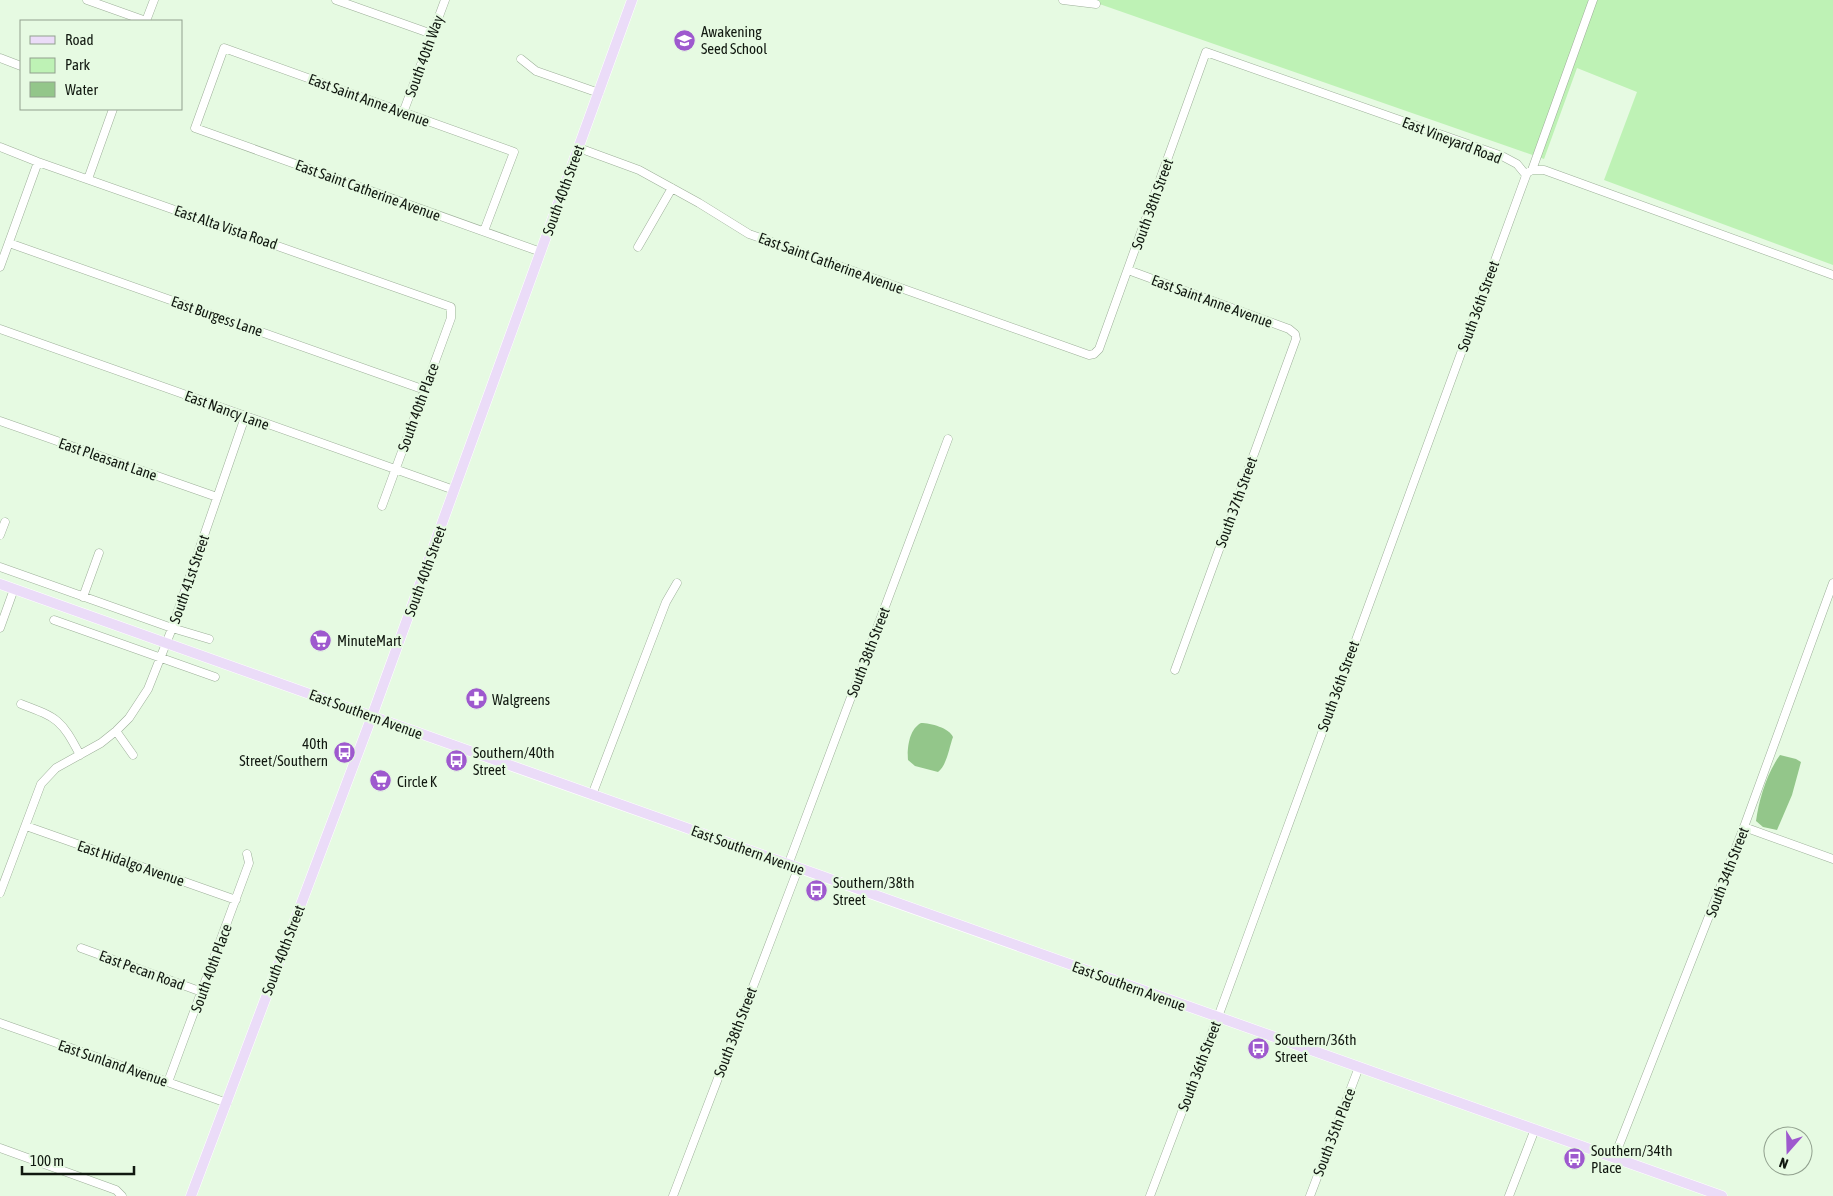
<svg xmlns="http://www.w3.org/2000/svg" width="1833" height="1196" font-family="'Asap Condensed',sans-serif">
	<style>
		.green { fill: #bef2b5 }
		.water { fill: #93c68a }
		.lines { fill: none; stroke-linecap: round; stroke-linejoin: round }
		.minor-casing { stroke: #9daf99; stroke-width: 9 }
		.major-casing { stroke: #fff; stroke-width: 11 }
		.minor { stroke: #fff; stroke-width: 8 }
		.major { stroke: #ebdcf8; stroke-width: 10 }
		.labels { text-anchor: middle; dominant-baseline: central; stroke-width: 4.5; stroke-linejoin: round; paint-order: stroke }
		.poi-label { font-size: 15px; fill: #111810; stroke: #e6fae2; text-anchor: start }
		.street-label { font-size: 15px; fill: #111810; stroke: #e6fae2 }
	</style>
	<rect width="100%" height="100%" fill="#e6fae2"/>
	<path class="green" d="M 1088,0 L 1833,0 L 1833,265 L 1604,180 L 1637,92 L 1577,68 L 1544,159 Z"/>
	<path class="water" d="M 921,723 C 931,723 949,728 953,737 C 949,748 947,765 938,772 L 915,766 L 908,760 C 907,749 909,729 921,723 Z
		M 1780,755 L 1796,759 L 1801,762 L 1792,795 L 1777,830 L 1763,827 L 1756,821 C 1759,799 1767,773 1780,755 Z"/>
	<g class="lines">
		<defs>
			<path id="minor" d="M 87,0 L 146,21
				M 336,0 L 432,34
				M 1063,0 L 1096,4
				M 146,21 L 154,0
				M 0,58 L 21,66
				M 521,59 L 536,71 L 599,93
				M 403,113 L 445,0
				M 0,147 L 38,162 L 451,307 L 451,318 L 382,506
				M 579,148 L 639,170 L 699,203 L 749,234 L 1089,355 L 1094,354 L 1099,349 L 1206,52 L 1502,156 L 1517,164 L 1526,175
				M 1532,170 L 1593,0
				M 88,179 L 113,109
				M 484,231 L 514,152 L 224,48 L 195,128 L 541,252
				M 9,243 L 425,390
				M 638,247 L 672,188
				M 0,267 L 38,162
				M 1128,270 L 1289,329 L 1295,334 L 1296,339 L 1175,670
				M 0,329 L 454,490
				M 0,421 L 217,497
				M 0,535 L 5,522
				M 0,567 L 172,628 L 209,639
				M 83,597 L 99,553
				M 54,620 L 215,677
				M 0,628 L 14,589
				M 21,704 C 58,718 61,719 80,755
				M 116,731 L 133,755
				M 592,795 L 666,602 L 677,583
				M 26,826 L 236,900
				M 1744,827 L 1833,859
				M 788,865 L 948,439
				M 0,893 L 41,784 L 56,768 L 101,743 L 116,731 L 129,718 L 148,689 L 171,631 L 245,417
				M 81,948 L 202,992
				M 0,1023 L 227,1103
				M 168,1082 L 249,863 L 247,854
				M 0,1148 L 116,1190 L 122,1196
				M 1614,1158 L 1744,827 L 1833,583
				M 673,1196 L 798,869
				M 1150,1196 L 1218,1017 L 1527,173 L 1532,170 L 1544,170 L 1833,275
				M 1310,1196 L 1359,1067
				M 1509,1196 L 1535,1129"/>
			<path id="major" d="M 0,584 L 1722,1196
				M 191,1196 L 372,716 L 632,0"/>
		</defs>
		<use href="#minor" class="minor-casing"/>
		<use href="#major" class="major-casing"/>
		<use href="#minor" class="minor"/>
		<use href="#major" class="major"/>
	</g>
	<defs>
		<symbol id="school-disc" viewBox="-11 -11 22 22"><circle r="9.5" fill="#9e59ce" stroke="#e6fae2"/><path d="M0-5L7-2L0 1L-7-2ZM-4 1L0 2.5L4 1V4Q0 6-4 4Z" fill="#fff"/></symbol>
		<symbol id="supermarket-disc" viewBox="-11 -11 22 22"><circle r="9.5" fill="#9e59ce" stroke="#e6fae2"/><path d="M-6-5.5h2.5l.6 2H6L4.5 2H-2.5L-4.4-4H-6ZM-1.5 3.2a1.3 1.3 0 1 0 .1 0ZM3 3.2a1.3 1.3 0 1 0 .1 0Z" fill="#fff"/></symbol>
		<symbol id="pharmacy-disc" viewBox="-11 -11 22 22"><circle r="9.5" fill="#9e59ce" stroke="#e6fae2"/><path d="M-2-6h4v4h4v4h-4v4h-4v-4h-4v-4h4Z" fill="#fff"/></symbol>
		<symbol id="bus-disc" viewBox="-11 -11 22 22"><circle r="9.5" fill="#9e59ce" stroke="#e6fae2"/><path d="M-5-6H5V4H4V6H2V4H-2V6H-4V4H-5ZM-3.5-4V0h7V-4ZM-3.5 1.2v1.5H-2V1.2ZM2 1.2v1.5H3.5V1.2Z" fill="#fff"/></symbol>
	</defs>
	<g fill-rule="evenodd">
		<use href="#school-disc" x="672" y="28" width="25" height="25"/>
		<use href="#supermarket-disc" x="308" y="628" width="25" height="25"/>
		<use href="#pharmacy-disc" x="464" y="686" width="25" height="25"/>
		<use href="#bus-disc" x="332" y="740" width="25" height="25"/>
		<use href="#bus-disc" x="444" y="748" width="25" height="25"/>
		<use href="#supermarket-disc" x="368" y="768" width="25" height="25"/>
		<use href="#bus-disc" x="804" y="878" width="25" height="25"/>
		<use href="#bus-disc" x="1246" y="1036" width="25" height="25"/>
		<use href="#bus-disc" x="1562" y="1146" width="25" height="25"/>
	</g>
	<g class="labels">
		<g class="poi-label">
			<text x="701" y="31">Awakening<tspan x="701" dy="17">Seed School</tspan></text>
			<text x="337" y="640">MinuteMart</text>
			<text x="492" y="699">Walgreens</text>
			<text x="328" y="743" text-anchor="end">40th<tspan x="328" dy="17">Street/Southern</tspan></text>
			<text x="473" y="752">Southern/40th<tspan x="473" dy="17">Street</tspan></text>
			<text x="397" y="781">Circle K</text>
			<text x="833" y="882">Southern/38th<tspan x="833" dy="17">Street</tspan></text>
			<text x="1275" y="1039">Southern/36th<tspan x="1275" dy="17">Street</tspan></text>
			<text x="1591" y="1150">Southern/34th<tspan x="1591" dy="17">Place</tspan></text>
		</g>
		<g class="street-label">
			<text transform="translate(424 56) rotate(-70)">South 40th Way</text>
			<text transform="translate(369 100) rotate(20)">East Saint Anne Avenue</text>
			<text transform="translate(1452 140) rotate(21)">East Vineyard Road</text>
			<text transform="translate(368 190) rotate(20)">East Saint Catherine Avenue</text>
			<text transform="translate(563 190) rotate(-70)">South 40th Street</text>
			<text transform="translate(1152 204) rotate(-70)">South 38th Street</text>
			<text transform="translate(226 227) rotate(19)">East Alta Vista Road</text>
			<text transform="translate(831 263) rotate(20)">East Saint Catherine Avenue</text>
			<text transform="translate(1212 301) rotate(20)">East Saint Anne Avenue</text>
			<text transform="translate(1478 306) rotate(-70)">South 36th Street</text>
			<text transform="translate(217 316) rotate(19)">East Burgess Lane</text>
			<text transform="translate(418 407) rotate(-70)">South 40th Place</text>
			<text transform="translate(227 410) rotate(20)">East Nancy Lane</text>
			<text transform="translate(108 459) rotate(19)">East Pleasant Lane</text>
			<text transform="translate(1236 502) rotate(-70)">South 37th Street</text>
			<text transform="translate(425 571) rotate(-70)">South 40th Street</text>
			<text transform="translate(189 579) rotate(-71)">South 41st Street</text>
			<text transform="translate(868 652) rotate(-69)">South 38th Street</text>
			<text transform="translate(1338 686) rotate(-70)">South 36th Street</text>
			<text transform="translate(366 714) rotate(20)">East Southern Avenue</text>
			<text transform="translate(748 850) rotate(20)">East Southern Avenue</text>
			<text transform="translate(131 863) rotate(19)">East Hidalgo Avenue</text>
			<text transform="translate(1727 872) rotate(-69)">South 34th Street</text>
			<text transform="translate(283 950) rotate(-69)">South 40th Street</text>
			<text transform="translate(211 968) rotate(-70)">South 40th Place</text>
			<text transform="translate(142 970) rotate(20)">East Pecan Road</text>
			<text transform="translate(1129 986) rotate(20)">East Southern Avenue</text>
			<text transform="translate(735 1032) rotate(-69)">South 38th Street</text>
			<text transform="translate(113 1063) rotate(19)">East Sunland Avenue</text>
			<text transform="translate(1199 1066) rotate(-69)">South 36th Street</text>
			<text transform="translate(1334 1132) rotate(-69)">South 35th Place</text>
		</g>
	</g>
	<rect x="20" y="20" width="162" height="90" fill="#e6fae2" stroke="#91a08e"/>
	<rect x="30" y="36" width="25" height="8" fill="#ebdcf8" stroke="#91a08e"/>
	<text x="65" y="45" font-size="15" fill="#111810">Road</text>
	<rect x="30" y="58" width="25" height="15" fill="#bef2b5" stroke="#91a08e"/>
	<text x="65" y="70" font-size="15" fill="#111810">Park</text>
	<rect x="30" y="82" width="25" height="15" fill="#93c68a" stroke="#91a08e"/>
	<text x="65" y="95" font-size="15" fill="#111810">Water</text>
	<g transform="translate(1788 1151) rotate(200)"><circle r="24" fill="#e6fae2" stroke="#91a08e"/>
	<path d="M0-4L9 19L0 12L-9 19Z" fill="#9e59ce"/>
	<text y="-8" font-size="14" font-weight="bold" text-anchor="middle" fill="#111810">N</text>
	</g>
	<path d="M22 1166v8h112v-8" fill="none" stroke="#111810" stroke-width="2.5"/>
	<text x="30" y="1166" font-size="15" fill="#111810" stroke="#e6fae2" stroke-width="4" paint-order="stroke">100 m</text>
</svg>
